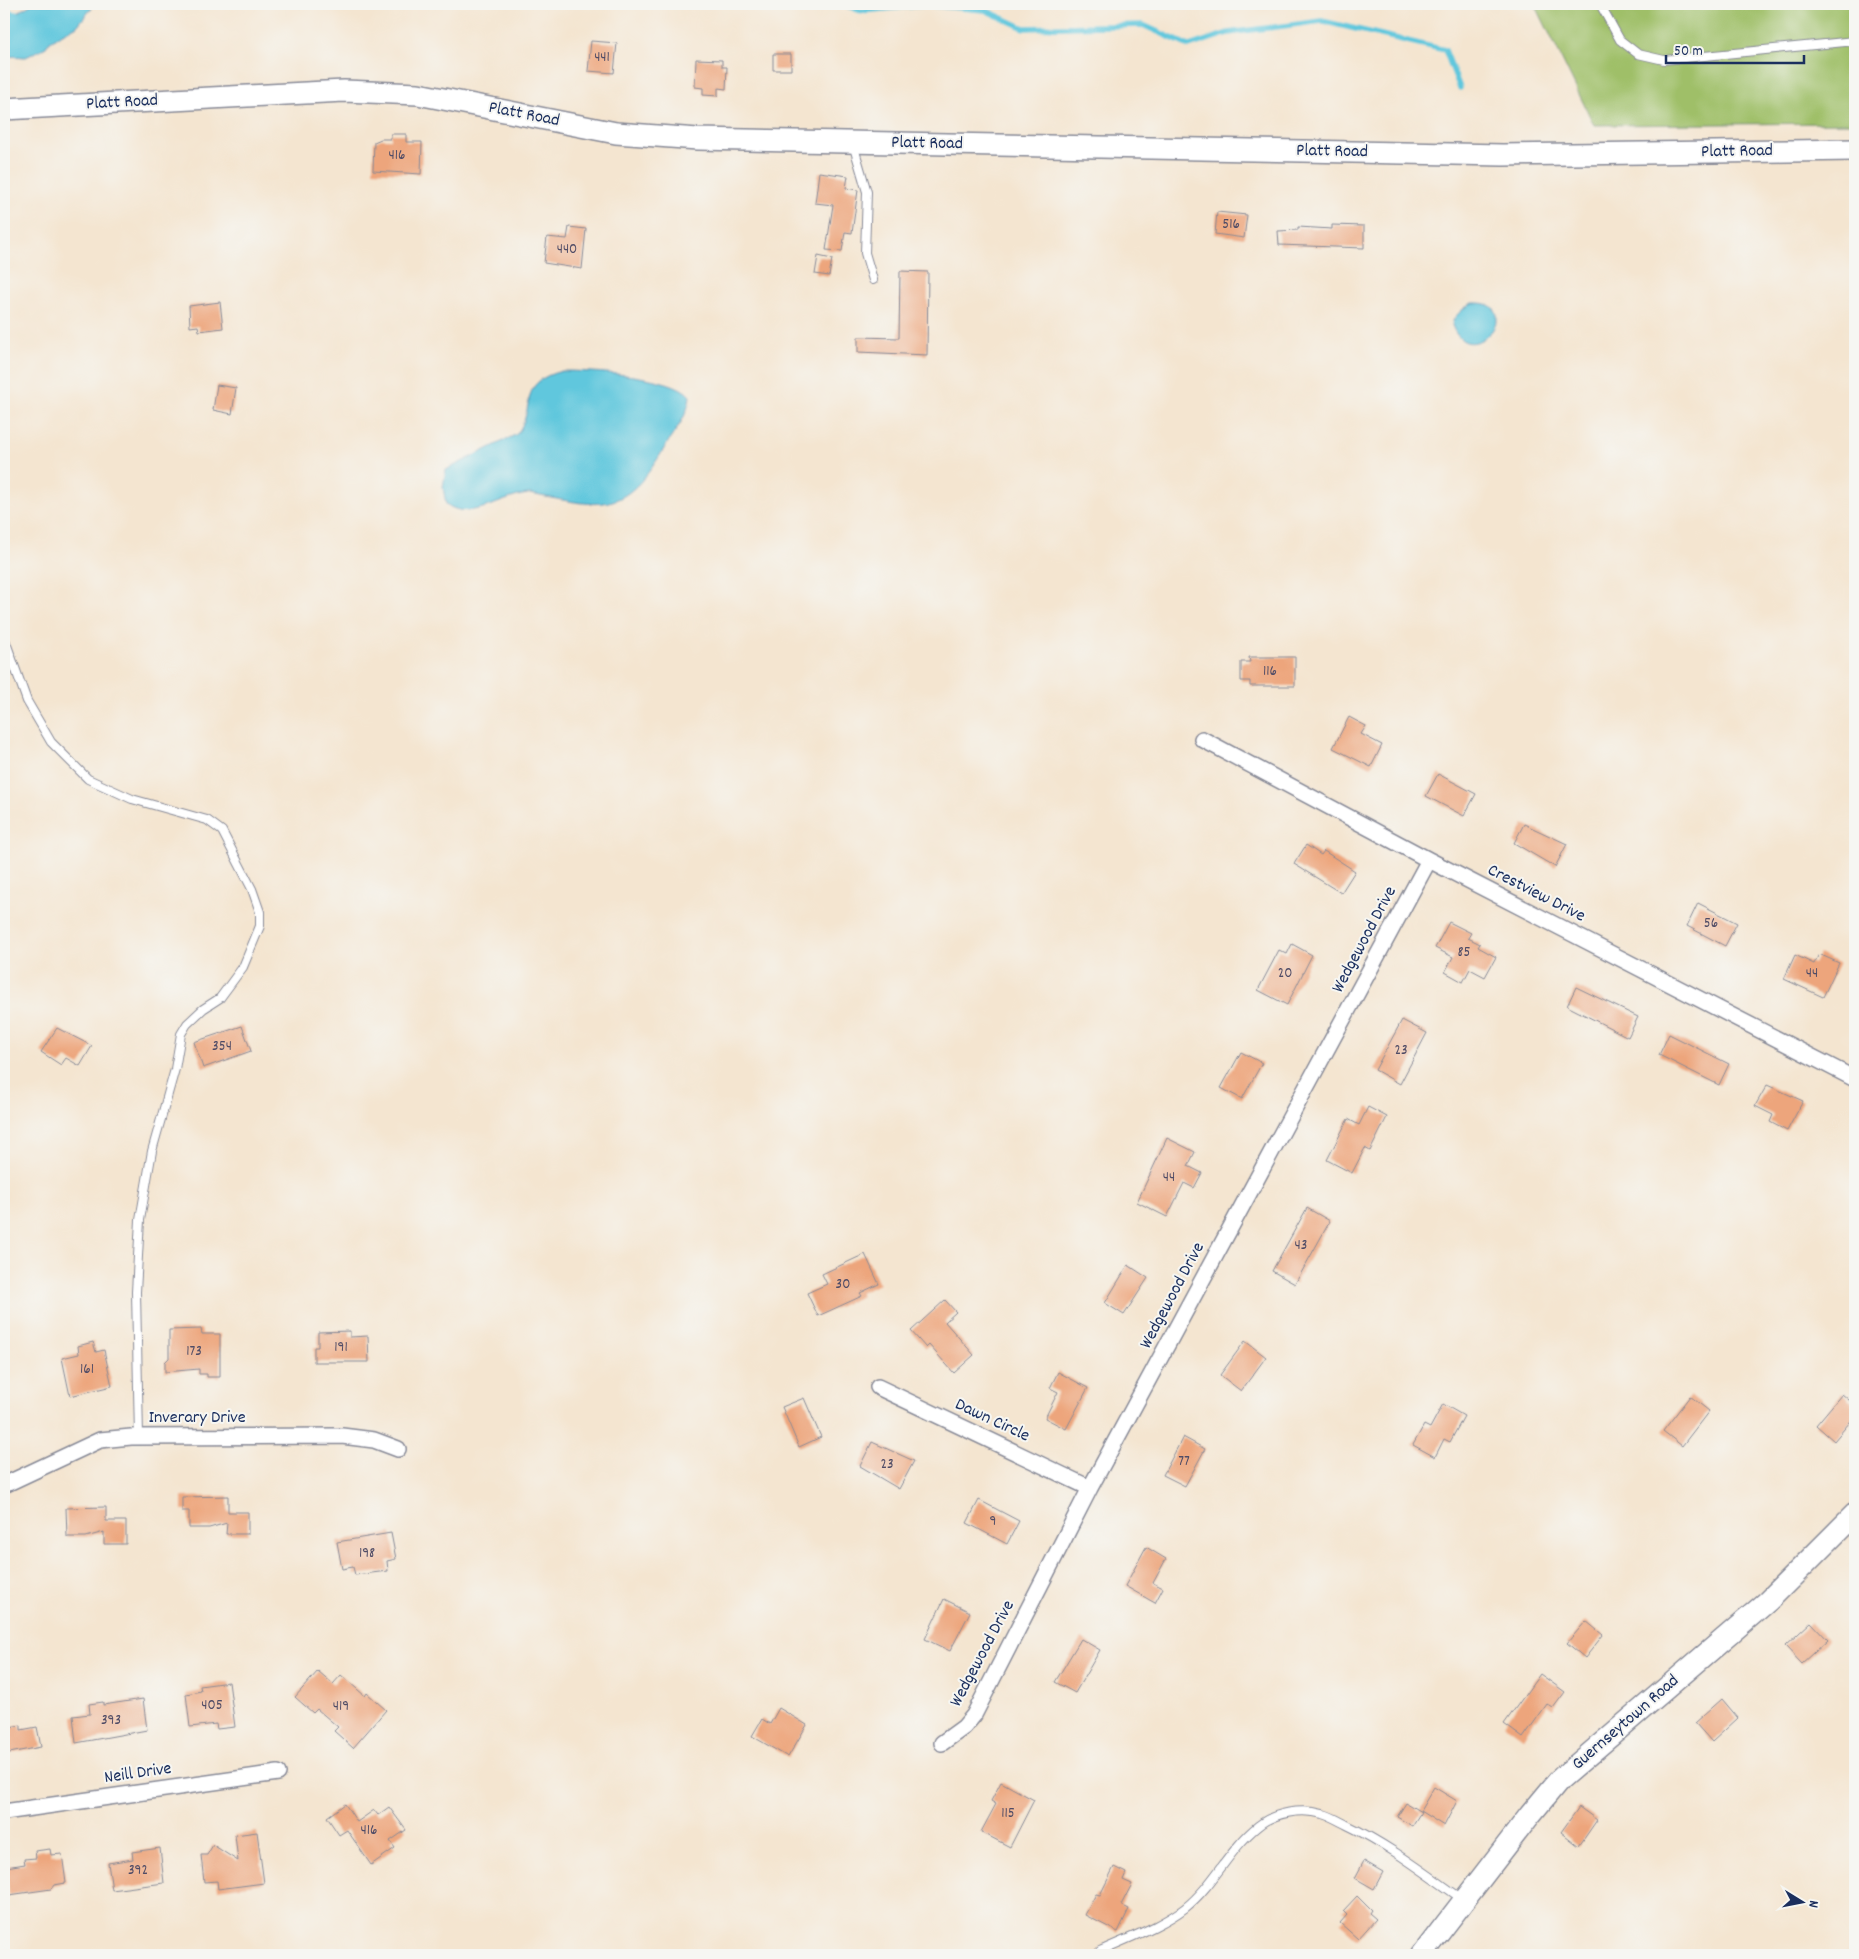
<svg xmlns="http://www.w3.org/2000/svg" width="1859" height="1959" font-family="Dekko,sans-serif">
	<style>
		.green { fill: #9fbf68; stroke: #5d7763 }
		.water { fill: #60c7dd; stroke: #3e7b9e }
		.lines { fill: none; stroke-linecap: round; stroke-linejoin: round }
		.stream { stroke: #60c7dd; stroke-width: 5.5 }
		.building { fill: #eda57c }
		.lane-casing { stroke: #888a97; stroke-width: 10 }
		.street-casing { stroke: #888a97; stroke-width: 18 }
		.secondary-casing { stroke: #888a97; stroke-width: 24 }
		.lane { stroke: #fff; stroke-width: 8 }
		.street { stroke: #fff; stroke-width: 15 }
		.secondary { stroke: #fff; stroke-width: 21 }
		.labels { text-anchor: middle; dominant-baseline: central; stroke-width: 4; stroke-linejoin: round; paint-order: stroke }
		.number-label { font-size: 15px; fill: #504c66 }
		.street-label { font-size: 18px; fill: #1b2f5e; stroke: #f6f6f2 }
	</style>
	<rect width="100%" height="100%" fill="#f6f6f2"/>
	<filter id="ink" filterUnits="userSpaceOnUse"><feTurbulence type="fractalNoise" baseFrequency=".02" numOctaves="2"/><feDisplacementMap in="SourceGraphic" scale="10" xChannelSelector="R" yChannelSelector="G"/><feConvolveMatrix kernelMatrix="1 2 1 2 8 2 1 2 1" color-interpolation-filters="sRGB"/></filter>
	<filter id="wash" filterUnits="userSpaceOnUse"><feTurbulence type="fractalNoise" baseFrequency=".0096" numOctaves="4" result="noise"/><feDisplacementMap in="SourceGraphic" scale="20" xChannelSelector="R" yChannelSelector="G"/><feGaussianBlur stdDeviation="1.12" result="paint"/><feColorMatrix in="noise" values="0 0 0 0 0 0 0 0 0 0 0 0 0 0 0 0 0 1.4 0 .05"/><feComposite in="paint" operator="in"/></filter>
	<g filter="url(#wash)">
		<rect width="100%" height="100%" fill="#f4e5d0"/>
		<path class="green" d="M 1535,4 L 1855,4 L 1855,123 L 1594,125 Z"/>
		<path class="water" d="M 32,4 L 95,4 L 77,26 L 50,41 L 46,47 L 26,57 L 4,56 L 4,20 Z
			M 1472,303 C 1531,300 1470,376 1452,325 C 1453,316 1464,308 1472,303 Z
			M 562,371 C 589,371 674,375 690,396 C 688,417 675,430 665,447 C 623,518 602,507 530,494 C 504,495 470,523 446,504 L 443,487 L 446,470 L 517,434 C 537,407 516,382 562,371 Z"/>
		<g class="lines">
			<path class="stream" d="M 842,4 L 861,11 L 927,5 L 985,10 L 1024,28 L 1143,25 L 1189,46 L 1228,33 L 1322,21 L 1445,50 L 1460,88
				M 4,13 L 10,12 L 23,17"/>
		</g>
		<g id="blocks">
			<path class="building" d="M 591,41 L 617,43 L 614,73 L 588,71 Z
				M 773,54 L 791,54 L 791,70 L 773,70 Z
				M 696,59 L 722,60 L 722,67 L 727,67 L 726,89 L 718,88 L 718,96 L 703,95 L 703,88 L 695,87 Z
				M 391,134 L 406,134 L 406,142 L 422,142 L 421,174 L 373,171 L 374,142 L 381,139 L 391,139 Z
				M 819,172 L 848,176 L 846,188 L 858,190 L 852,233 L 845,232 L 842,251 L 826,250 L 833,205 L 815,203 Z
				M 1217,212 L 1247,215 L 1244,238 L 1215,234 Z
				M 1332,225 L 1364,226 L 1364,248 L 1279,245 L 1278,231 L 1298,230 L 1298,227 L 1332,229 Z
				M 569,227 L 586,229 L 582,269 L 544,263 L 547,237 L 567,239 Z
				M 818,256 L 832,259 L 829,276 L 815,274 Z
				M 900,271 L 928,272 L 927,355 L 858,352 L 858,337 L 899,338 Z
				M 220,302 L 223,328 L 199,331 L 198,326 L 190,327 L 189,306 Z
				M 217,385 L 236,388 L 232,414 L 213,410 Z
				M 1249,657 L 1295,657 L 1295,686 L 1250,686 L 1250,681 L 1241,681 L 1241,662 L 1250,662 Z
				M 1349,717 L 1366,726 L 1361,734 L 1382,745 L 1371,767 L 1333,748 Z
				M 1438,774 L 1476,794 L 1464,816 L 1426,796 Z
				M 1524,824 L 1567,844 L 1555,867 L 1514,843 Z
				M 1306,845 L 1321,855 L 1324,851 L 1355,871 L 1341,893 L 1294,864 Z
				M 1698,903 L 1737,923 L 1725,946 L 1687,926 Z
				M 1449,922 L 1471,933 L 1468,938 L 1480,944 L 1478,947 L 1496,957 L 1485,977 L 1470,969 L 1463,982 L 1445,972 L 1453,957 L 1435,948 Z
				M 1292,944 L 1312,955 L 1287,1005 L 1258,990 L 1279,950 L 1287,954 Z
				M 1819,954 L 1839,963 L 1823,997 L 1784,979 L 1795,955 L 1814,964 Z
				M 1576,987 L 1638,1017 L 1628,1037 L 1567,1006 Z
				M 1402,1020 L 1427,1033 L 1400,1084 L 1375,1070 Z
				M 242,1026 L 251,1051 L 203,1068 L 194,1042 Z
				M 57,1028 L 92,1046 L 80,1066 L 66,1058 L 61,1065 L 41,1052 Z
				M 1669,1034 L 1729,1064 L 1719,1085 L 1659,1055 Z
				M 1241,1052 L 1262,1063 L 1242,1099 L 1221,1088 Z
				M 1767,1085 L 1803,1101 L 1787,1131 L 1770,1122 L 1773,1115 L 1755,1106 Z
				M 1368,1107 L 1387,1117 L 1370,1151 L 1365,1148 L 1352,1173 L 1327,1160 L 1348,1119 L 1359,1125 Z
				M 1167,1138 L 1195,1152 L 1188,1166 L 1202,1173 L 1194,1188 L 1184,1183 L 1167,1217 L 1137,1202 Z
				M 1307,1208 L 1330,1221 L 1295,1284 L 1272,1271 Z
				M 865,1254 L 879,1284 L 860,1293 L 862,1296 L 818,1316 L 807,1293 L 827,1284 L 822,1274 Z
				M 1128,1265 L 1148,1278 L 1124,1315 L 1105,1303 Z
				M 945,1300 L 956,1312 L 945,1322 L 974,1355 L 954,1373 L 929,1345 L 926,1348 L 911,1331 Z
				M 201,1329 L 202,1334 L 220,1334 L 220,1377 L 207,1377 L 207,1374 L 199,1374 L 199,1369 L 165,1372 L 165,1362 L 169,1358 L 169,1330 Z
				M 350,1331 L 350,1337 L 368,1336 L 369,1362 L 314,1362 L 314,1347 L 318,1347 L 318,1332 Z
				M 1245,1341 L 1266,1357 L 1241,1391 L 1220,1375 Z
				M 93,1342 L 96,1352 L 104,1350 L 112,1386 L 70,1396 L 62,1358 L 79,1354 L 78,1346 Z
				M 1058,1372 L 1088,1388 L 1066,1429 L 1045,1418 L 1058,1392 L 1050,1388 Z
				M 1842,1394 L 1855,1405 L 1855,1416 L 1834,1441 L 1816,1425 Z
				M 1690,1396 L 1709,1411 L 1682,1446 L 1663,1431 Z
				M 804,1398 L 821,1437 L 799,1447 L 782,1407 Z
				M 1443,1404 L 1464,1416 L 1450,1442 L 1444,1439 L 1435,1457 L 1413,1445 L 1424,1425 L 1430,1428 Z
				M 1183,1437 L 1205,1449 L 1185,1486 L 1163,1475 Z
				M 872,1442 L 914,1461 L 899,1489 L 860,1466 Z
				M 228,1496 L 228,1512 L 248,1512 L 248,1534 L 226,1534 L 227,1523 L 209,1528 L 189,1528 L 189,1511 L 182,1511 L 182,1497 Z
				M 979,1500 L 1019,1521 L 1007,1544 L 967,1523 Z
				M 106,1507 L 106,1521 L 126,1521 L 126,1544 L 104,1544 L 104,1532 L 86,1537 L 67,1537 L 66,1508 Z
				M 391,1533 L 396,1559 L 387,1561 L 388,1571 L 355,1575 L 353,1567 L 342,1569 L 337,1542 Z
				M 1146,1547 L 1166,1559 L 1153,1583 L 1163,1588 L 1155,1603 L 1125,1586 Z
				M 944,1599 L 970,1612 L 950,1651 L 925,1639 Z
				M 1586,1621 L 1603,1635 L 1585,1658 L 1567,1643 Z
				M 1811,1622 L 1828,1640 L 1802,1664 L 1785,1646 Z
				M 1081,1639 L 1100,1650 L 1075,1693 L 1055,1682 Z
				M 318,1671 L 333,1684 L 341,1675 L 365,1696 L 367,1693 L 386,1710 L 353,1748 L 334,1731 L 338,1727 L 317,1709 L 313,1713 L 295,1697 Z
				M 1540,1674 L 1565,1692 L 1553,1708 L 1547,1704 L 1523,1738 L 1504,1724 Z
				M 229,1682 L 235,1727 L 217,1729 L 216,1724 L 190,1727 L 186,1694 L 201,1691 L 200,1686 Z
				M 143,1699 L 147,1730 L 76,1743 L 73,1716 L 90,1714 L 89,1704 L 103,1702 L 103,1705 Z
				M 1722,1699 L 1738,1718 L 1712,1742 L 1695,1723 Z
				M 779,1708 L 807,1725 L 788,1757 L 752,1736 L 762,1719 L 770,1724 Z
				M 21,1725 L 21,1730 L 37,1727 L 41,1747 L 4,1754 L 4,1728 Z
				M 1001,1782 L 1034,1800 L 1010,1847 L 981,1832 L 996,1804 L 991,1801 Z
				M 1434,1787 L 1457,1801 L 1444,1826 L 1420,1811 Z
				M 1406,1803 L 1421,1812 L 1412,1826 L 1397,1817 Z
				M 345,1804 L 357,1822 L 374,1810 L 378,1815 L 389,1807 L 406,1830 L 390,1841 L 395,1848 L 371,1865 L 347,1830 L 339,1835 L 327,1817 Z
				M 1579,1807 L 1597,1820 L 1579,1846 L 1561,1832 Z
				M 257,1832 L 264,1883 L 218,1889 L 217,1881 L 204,1882 L 201,1855 L 207,1855 L 213,1845 L 238,1861 L 235,1835 Z
				M 160,1848 L 164,1883 L 112,1890 L 108,1863 L 133,1859 L 132,1852 Z
				M 50,1849 L 51,1855 L 62,1854 L 66,1883 L 54,1885 L 51,1889 L 9,1895 L 6,1867 L 25,1864 L 24,1859 L 36,1858 L 35,1851 Z
				M 1364,1861 L 1383,1872 L 1374,1889 L 1355,1878 Z
				M 1114,1867 L 1126,1873 L 1123,1880 L 1132,1884 L 1121,1905 L 1129,1909 L 1118,1932 L 1085,1915 L 1096,1894 L 1100,1895 Z
				M 1357,1896 L 1371,1910 L 1369,1913 L 1376,1919 L 1358,1939 L 1340,1923 L 1347,1915 L 1343,1911 Z"/>
		</g>
	</g>
	<g filter="url(#ink)">
		<use href="#blocks" fill-opacity="0" stroke="#888a97" stroke-width="1"/>
		<g class="lines">
			<defs>
				<path id="lane" d="M 1600,4 L 1620,40 L 1638,54 L 1664,60 L 1855,41
					M 853,144 L 867,192 L 865,253 L 873,280
					M 4,637 L 27,701 L 51,742 L 88,779 L 132,799 L 207,820 L 222,831 L 252,889 L 260,912 L 260,926 L 243,967 L 220,998 L 203,1009 L 187,1024 L 181,1034 L 175,1069 L 152,1151 L 140,1220 L 136,1292 L 139,1437
					M 1100,1951 C 1128,1938 1160,1927 1185,1908 C 1214,1885 1229,1849 1258,1826 C 1275,1812 1302,1808 1323,1814 C 1331,1816 1339,1821 1347,1825 C 1389,1845 1425,1873 1462,1899"/>
				<path id="street" d="M 1202,739 L 1429,860 L 1855,1079
					M 878,1387 L 1090,1488
					M 4,1485 L 100,1440 L 131,1437 L 342,1436 L 374,1440 L 398,1449
					M 942,1743 L 964,1727 L 974,1715 L 1090,1488 L 1429,860
					M 4,1812 L 278,1773"/>
				<path id="secondary" d="M 4,109 L 344,91 L 418,94 L 616,133 L 698,139 L 1503,155 L 1855,150
					M 1422,1955 L 1530,1815 L 1559,1780 L 1768,1601 L 1855,1514"/>
			</defs>
			<use href="#lane" class="lane-casing"/>
			<use href="#street" class="street-casing"/>
			<use href="#secondary" class="secondary-casing"/>
			<use href="#lane" class="lane"/>
			<use href="#street" class="street"/>
			<use href="#secondary" class="secondary"/>
		</g>
	</g>
	<g class="labels">
		<g class="number-label">
			<text x="602" y="58">441</text>
			<text x="397" y="156">416</text>
			<text x="1231" y="225">516</text>
			<text x="567" y="250">440</text>
			<text x="1270" y="672">116</text>
			<text x="1711" y="924">56</text>
			<text x="1464" y="953">85</text>
			<text x="1285" y="974">20</text>
			<text x="1812" y="974">44</text>
			<text x="222" y="1047">354</text>
			<text x="1401" y="1051">23</text>
			<text x="1169" y="1178">44</text>
			<text x="1301" y="1246">43</text>
			<text x="843" y="1285">30</text>
			<text x="341" y="1348">191</text>
			<text x="194" y="1352">173</text>
			<text x="87" y="1370">161</text>
			<text x="1184" y="1462">77</text>
			<text x="887" y="1465">23</text>
			<text x="993" y="1522">9</text>
			<text x="367" y="1554">198</text>
			<text x="212" y="1706">405</text>
			<text x="341" y="1707">419</text>
			<text x="111" y="1721">393</text>
			<text x="1008" y="1814">115</text>
			<text x="369" y="1831">416</text>
			<text x="138" y="1871">392</text>
		</g>
		<g class="street-label">
			<text transform="translate(122 103) rotate(-3)">Platt Road</text>
			<text transform="translate(524 115) rotate(11)">Platt Road</text>
			<text transform="translate(927 144) rotate(1)">Platt Road</text>
			<text transform="translate(1332 152) rotate(1)">Platt Road</text>
			<text transform="translate(1737 152) rotate(-1)">Platt Road</text>
			<text transform="translate(1536 894) rotate(27)">Crestview Drive</text>
			<text transform="translate(1365 940) rotate(-62)">Wedgewood Drive</text>
			<text transform="translate(1173 1296) rotate(-62)">Wedgewood Drive</text>
			<text x="197" y="1418">Inverary Drive</text>
			<text transform="translate(992 1421) rotate(25)">Dawn Circle</text>
			<text transform="translate(983 1654) rotate(-62)">Wedgewood Drive</text>
			<text transform="translate(1626 1723) rotate(-41)">Guernseytown Road</text>
			<text transform="translate(138 1774) rotate(-8)">Neill Drive</text>
		</g>
	</g>
	<rect width="1859" height="1959" fill="none" stroke="#f6f6f2" stroke-width="20"/>
	<g transform="translate(1802 1902) rotate(100)" stroke="#f6f6f2" stroke-width="4" paint-order="stroke">
	<path d="M0-4L9 19L0 12L-9 19Z" fill="#1b2f5e"/>
	<text y="-8" font-size="14" font-weight="bold" text-anchor="middle" fill="#1b2f5e">N</text>
	</g>
	<path d="M1666 55v8h138v-8" fill="none" stroke="#1b2f5e" stroke-width="2.5"/>
	<text x="1674" y="55" font-size="15" fill="#1b2f5e" stroke="#f6f6f2" stroke-width="4" paint-order="stroke">50 m</text>
</svg>
